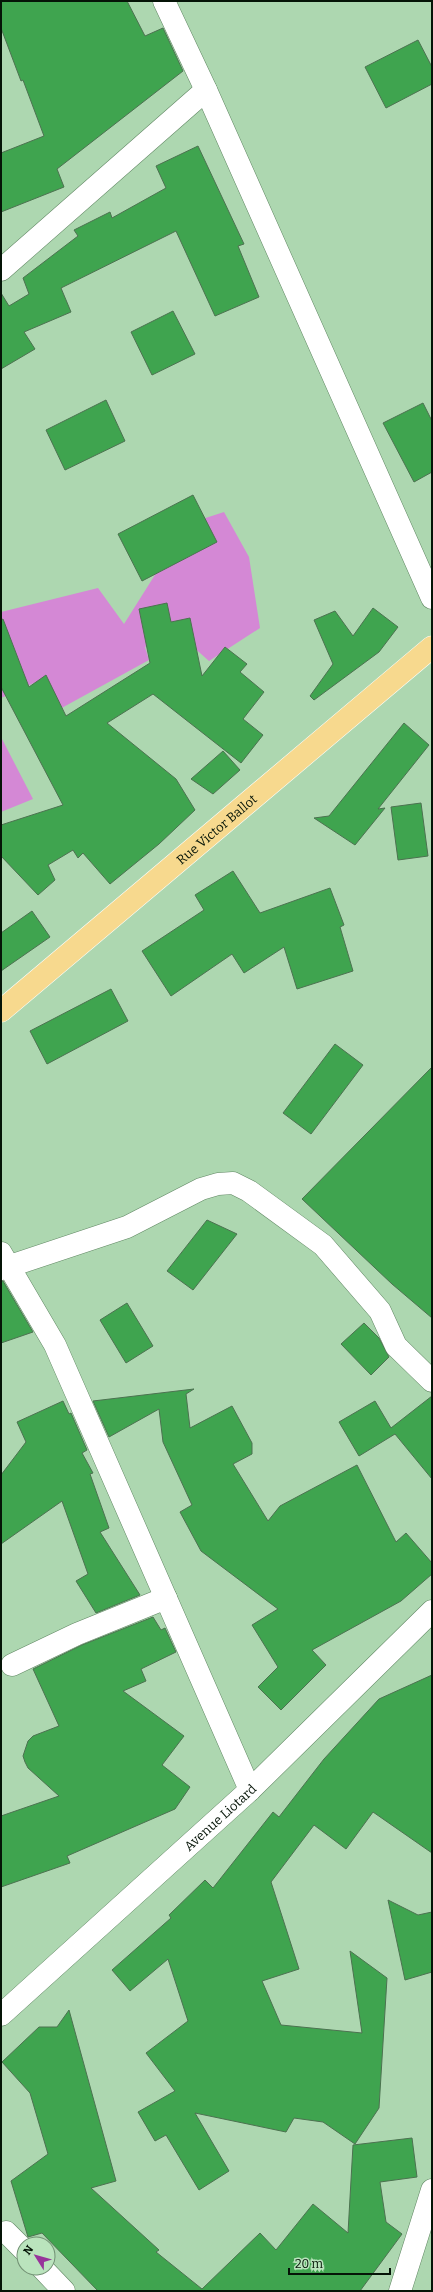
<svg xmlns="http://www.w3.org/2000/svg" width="433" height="2292" font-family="Bitter,serif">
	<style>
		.green { fill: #d488d5 }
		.building { fill: #3fa44f; stroke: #4c7250 }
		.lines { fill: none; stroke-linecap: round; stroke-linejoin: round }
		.minor-casing { stroke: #608763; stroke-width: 23 }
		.major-casing { stroke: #fff; stroke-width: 23 }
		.minor { stroke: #fff; stroke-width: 22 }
		.major { stroke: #f7d98e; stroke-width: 22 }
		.labels { text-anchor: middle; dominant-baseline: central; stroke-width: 3; stroke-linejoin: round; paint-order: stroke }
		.street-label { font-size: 13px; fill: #051407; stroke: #bae4bd }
	</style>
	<rect width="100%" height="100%" fill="#add7b0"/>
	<path class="green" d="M 224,512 L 249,557 L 260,628 L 209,661 L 173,629 L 145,647 L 149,660 L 58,710 L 36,682 L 1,698 L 1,612 L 98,588 L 124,624 L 187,524 Z
		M 1,737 L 33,799 L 1,812 Z"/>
	<path class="building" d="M 1,1 L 127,1 L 145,36 L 163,28 L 183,71 L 57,169 L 64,187 L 1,212 L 1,153 L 44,136 L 23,80 L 21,81 L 1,28 Z
		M 418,40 L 432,67 L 432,84 L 386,108 L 365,67 Z
		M 198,146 L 244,244 L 238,246 L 259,297 L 215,316 L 176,231 L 61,288 L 71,312 L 24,332 L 35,349 L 1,369 L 1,293 L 9,306 L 29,294 L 23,278 L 78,236 L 74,230 L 110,212 L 112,218 L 166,188 L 156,166 Z
		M 173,311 L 195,354 L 152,375 L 131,332 Z
		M 106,400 L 125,441 L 65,470 L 46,430 Z
		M 423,403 L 432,421 L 432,472 L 414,482 L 383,423 Z
		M 193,495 L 217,542 L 142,581 L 118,534 Z
		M 167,603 L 171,622 L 190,618 L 202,676 L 225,647 L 247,664 L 240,672 L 264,692 L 243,719 L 263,735 L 241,763 L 153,694 L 107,723 L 176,779 L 195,810 L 159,844 L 110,884 L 83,853 L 78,858 L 73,850 L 48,865 L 55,880 L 38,895 L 1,856 L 1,825 L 63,805 L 1,687 L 1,620 L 3,619 L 29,687 L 46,675 L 66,716 L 150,663 L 139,609 Z
		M 373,608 L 398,627 L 379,652 L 314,700 L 310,696 L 333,664 L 314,620 L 335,611 L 353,636 Z
		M 404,723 L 429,745 L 378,809 L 385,808 L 355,845 L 314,818 L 329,816 Z
		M 223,751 L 240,770 L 213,794 L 191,779 Z
		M 421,803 L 428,856 L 398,860 L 391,807 Z
		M 233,871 L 260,913 L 330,888 L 344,925 L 340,927 L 353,971 L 297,989 L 284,947 L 244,973 L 232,954 L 171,996 L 142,951 L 204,910 L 195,895 Z
		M 32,911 L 50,937 L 1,971 L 1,933 Z
		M 111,989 L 128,1021 L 47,1064 L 30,1031 Z
		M 335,1044 L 363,1065 L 311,1134 L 283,1113 Z
		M 432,1067 L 432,1318 L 392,1284 L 302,1199 Z
		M 207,1220 L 237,1234 L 193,1290 L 167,1271 Z
		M 1,1281 L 3,1281 L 33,1332 L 1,1343 Z
		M 127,1303 L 153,1346 L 126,1363 L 100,1320 Z
		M 364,1323 L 379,1338 L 389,1357 L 371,1375 L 341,1344 Z
		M 194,1389 L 186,1394 L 190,1428 L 232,1406 L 252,1443 L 252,1454 L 233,1464 L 268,1521 L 280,1506 L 357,1465 L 396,1542 L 406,1533 L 432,1563 L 432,1574 L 401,1601 L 312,1650 L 326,1665 L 281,1710 L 258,1687 L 278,1667 L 252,1625 L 278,1609 L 201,1551 L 180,1512 L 192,1505 L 163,1442 L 159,1409 L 109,1437 L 93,1401 Z
		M 432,1396 L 432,1479 L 395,1434 L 359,1456 L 339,1422 L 375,1401 L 391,1428 Z
		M 63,1401 L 69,1414 L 71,1413 L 87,1450 L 82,1453 L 93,1473 L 90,1474 L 109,1528 L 100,1532 L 140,1595 L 96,1613 L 76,1581 L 88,1574 L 62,1501 L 1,1544 L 1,1475 L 26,1442 L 17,1422 Z
		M 153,1617 L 161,1630 L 165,1628 L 176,1652 L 141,1669 L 146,1681 L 123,1691 L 184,1736 L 162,1765 L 190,1787 L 175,1809 L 67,1856 L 70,1863 L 1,1887 L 1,1816 L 59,1796 L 28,1768 L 25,1762 L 23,1756 L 28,1741 L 33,1736 L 59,1726 L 33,1669 L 82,1645 Z
		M 432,1675 L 432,1853 L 373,1812 L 346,1849 L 314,1825 L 271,1882 L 299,1969 L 262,1981 L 281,2025 L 362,2033 L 350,1951 L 387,1978 L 379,2108 L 355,2144 L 323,2122 L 294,2118 L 286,2132 L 195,2113 L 229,2171 L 199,2190 L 166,2135 L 155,2141 L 138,2112 L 175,2091 L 146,2053 L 188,2021 L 168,1959 L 130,1991 L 112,1970 L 171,1918 L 169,1915 L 205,1880 L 213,1888 L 273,1812 L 279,1817 L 324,1759 L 379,1699 Z
		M 388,1900 L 418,1915 L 432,1912 L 432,1972 L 405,1980 Z
		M 69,2010 L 116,2181 L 91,2188 L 159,2250 L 156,2252 L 202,2289 L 260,2233 L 276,2250 L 313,2204 L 348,2233 L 353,2145 L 412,2138 L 417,2177 L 380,2182 L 386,2222 L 402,2234 L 360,2291 L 98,2291 L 42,2233 L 28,2237 L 11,2181 L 48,2154 L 30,2093 L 2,2062 L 39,2027 L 57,2027 Z"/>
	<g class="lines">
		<defs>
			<g id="minor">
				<path d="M 164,1 L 206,90 L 432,598"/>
				<path d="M 1,270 L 206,90"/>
				<path d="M 1,1253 L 55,1345 L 250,1790"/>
				<path d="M 1,1269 L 127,1227 L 201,1189 L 218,1184 L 233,1183 L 249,1191 L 323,1245 L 380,1311 L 396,1346 L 432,1381"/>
				<path d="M 12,1665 L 77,1634 L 166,1598"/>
				<path id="s1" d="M 1,2015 L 250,1790 L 432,1611"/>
				<path d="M 6,2232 L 24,2250"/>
				<path d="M 42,2268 L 64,2291"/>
				<path d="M 400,2291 L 432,2190"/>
			</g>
			<g id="major">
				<path id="s2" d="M 1,1011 L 432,647"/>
			</g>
		</defs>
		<use href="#minor" class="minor-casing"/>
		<use href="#major" class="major-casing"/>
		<use href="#minor" class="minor"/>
		<use href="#major" class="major"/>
	</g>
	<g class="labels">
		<g class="street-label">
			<text stroke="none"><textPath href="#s2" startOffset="282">Rue Victor Ballot</textPath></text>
			<text stroke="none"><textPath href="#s1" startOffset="295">Avenue Liotard</textPath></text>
		</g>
	</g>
	<rect width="433" height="2292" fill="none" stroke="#051407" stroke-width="4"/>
	<g transform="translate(36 2256) rotate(307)"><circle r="19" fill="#bae4bd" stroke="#729174"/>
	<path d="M0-3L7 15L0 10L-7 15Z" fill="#97349a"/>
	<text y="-6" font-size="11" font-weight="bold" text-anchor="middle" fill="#051407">N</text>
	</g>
	<path d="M289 2268v6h101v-6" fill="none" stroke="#051407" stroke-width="2"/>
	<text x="295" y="2268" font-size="12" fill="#051407" stroke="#bae4bd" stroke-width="3" paint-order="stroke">20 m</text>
</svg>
